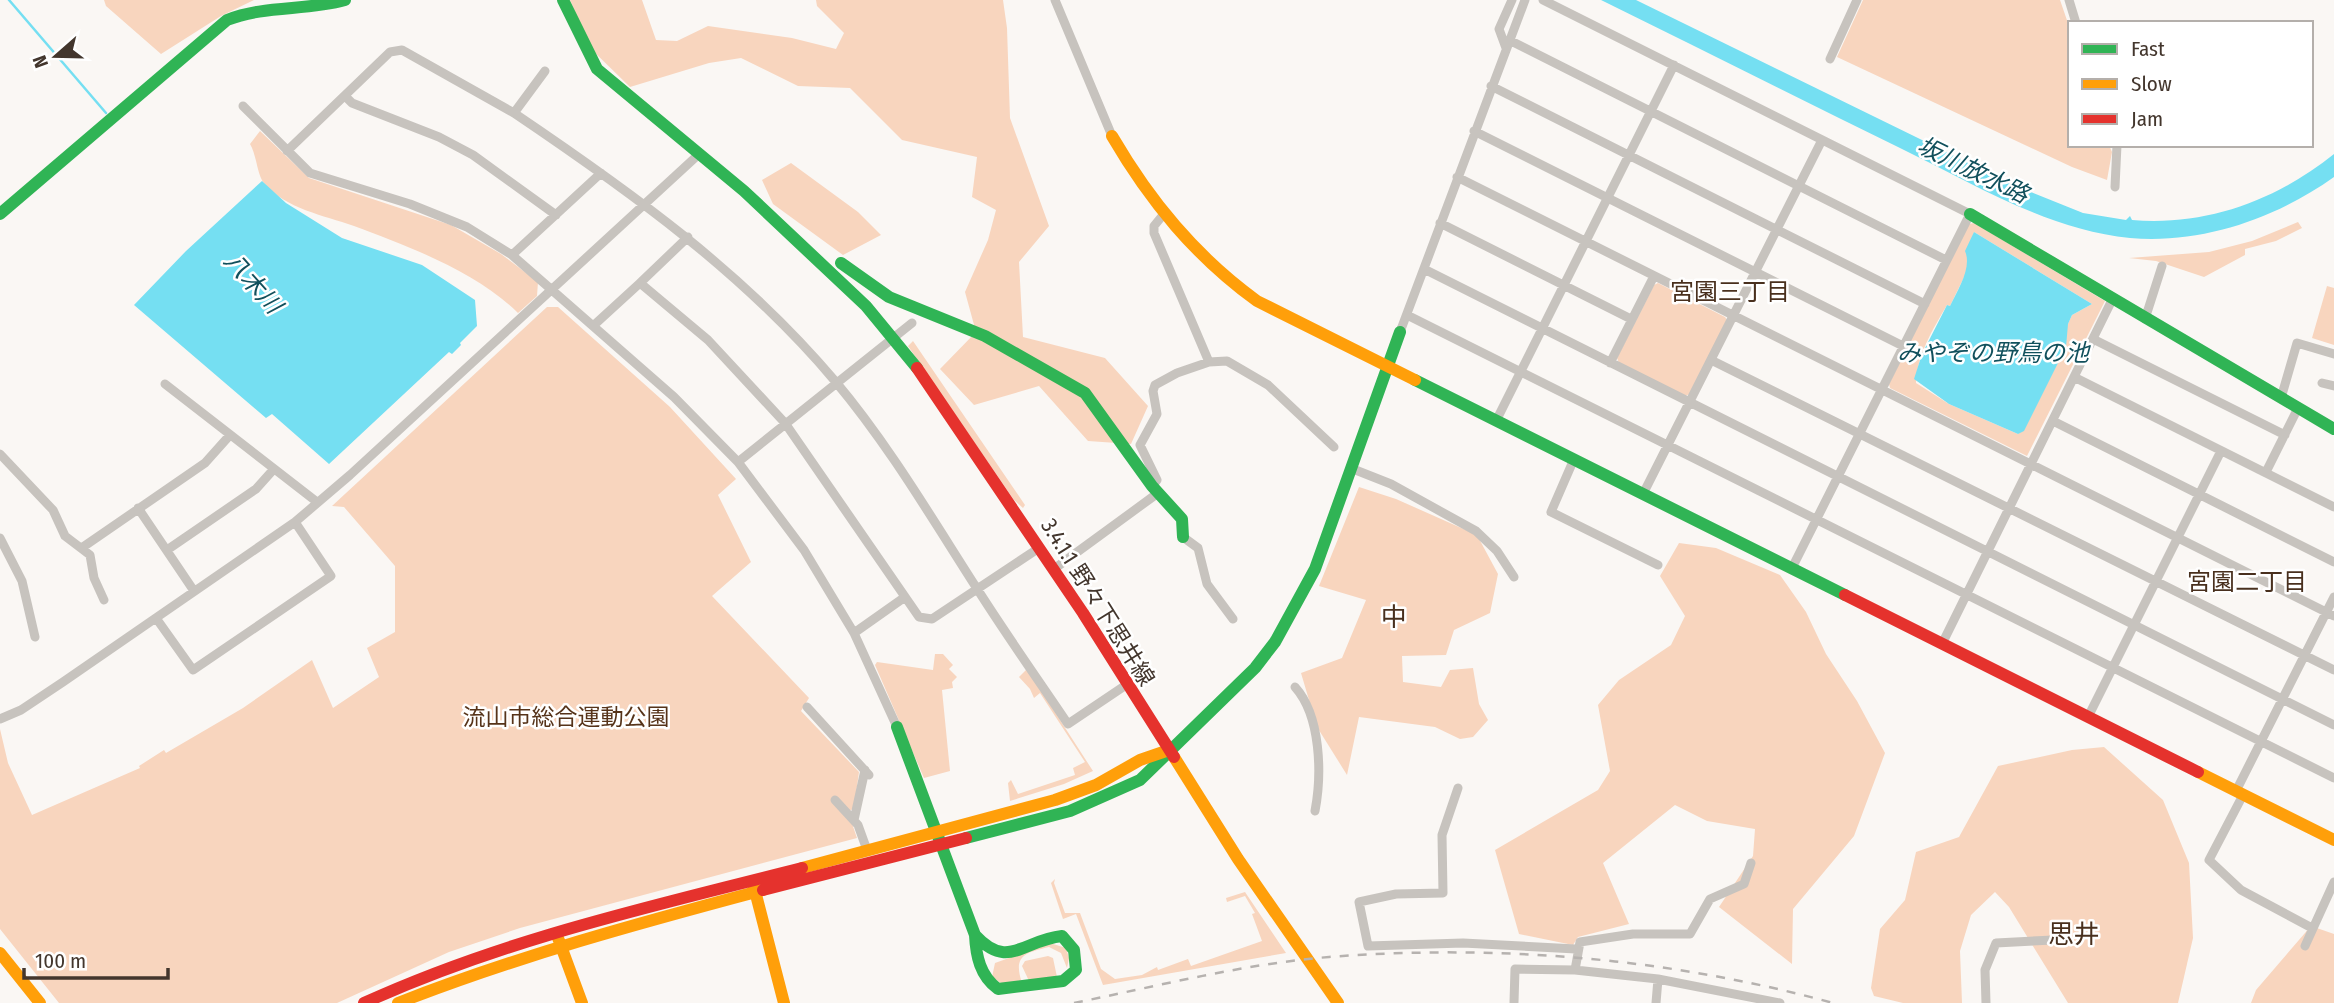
<svg xmlns="http://www.w3.org/2000/svg" width="2334" height="1003" font-family="'Fira Sans Condensed','Noto Sans JP',sans-serif">
	<style>
		.green { fill: #f8d5be; fill-rule: evenodd }
		.water { fill: #75dff2 }
		.lines { fill: none; stroke-linecap: round; stroke-linejoin: round }
		.stream { stroke: #75dff2; stroke-width: 2.5 }
		.street { stroke: #c7c3be; stroke-width: 9 }
		.fast { stroke: #30b455; stroke-width: 12 }
		.slow { stroke: #ff9f0a; stroke-width: 12 }
		.jam { stroke: #e5322d; stroke-width: 12 }
		.rail { stroke: #b6b2af; stroke-width: 2.5; stroke-dasharray: 9 9; stroke-linecap: butt }
		.labels { text-anchor: middle; dominant-baseline: central; stroke-width: 5; stroke-linejoin: round; paint-order: stroke }
		.street-label { font-size: 23px; fill: #43362d; stroke: #fff }
		.park-label { font-size: 23px; fill: #563319; stroke: #fff }
		.water-label { font-size: 24px; font-style: italic; fill: #11505c; stroke: #fff }
		.neighbourhood-label { font-size: 24px; fill: #49301e; stroke: #fff }
		.quarter-label { font-size: 26px; fill: #49301e; stroke: #fff }
	</style>
	<rect width="100%" height="100%" fill="#faf7f4"/>
	<path class="green" d="M 104,0 L 254,0 L 221,16 L 161,54 L 106,6 Z
		M 570,0 L 642,0 L 656,40 L 677,41 L 708,26 L 792,38 L 836,49 L 844,33 L 817,6 L 816,0 L 1003,0 L 1007,28 L 1010,118 L 1049,226 L 1019,262 L 1023,337 L 1105,358 L 1148,406 L 1131,444 L 1088,441 L 1039,386 L 974,405 L 940,369 L 976,332 L 965,292 L 988,240 L 996,210 L 972,197 L 977,157 L 902,140 L 850,88 L 798,86 L 741,58 L 709,63 L 630,87 L 590,48 Z
		M 1863,0 L 2060,0 L 2070,29 L 2070,145 L 2109,145 L 2112,152 L 2107,180 L 2072,167 L 1837,57 Z
		M 260,131 L 309,178 L 451,225 L 501,254 L 538,282 L 537,296 L 518,313 C 477,272 408,246 354,226 C 323,215 286,209 264,183 C 257,175 257,156 250,144 Z
		M 791,163 L 858,212 L 881,235 L 843,255 L 773,204 L 762,180 Z
		M 2298,222 L 2302,228 L 2276,241 L 2245,249 L 2245,255 L 2204,277 L 2156,261 L 2129,258 L 2209,252 L 2252,241 Z
		M 1974,223 L 2105,301 L 2027,456 L 1890,388 L 1889,384 L 1969,224 ZM 1974,232 L 2092,304 L 2072,315 L 2018,434 L 1949,404 L 1916,383 C 1917,355 1933,329 1947,305 L 1950,306 L 1968,269 Z
		M 1658,283 L 1725,317 L 1727,320 L 1690,394 L 1685,396 L 1619,363 L 1617,358 L 1654,285 Z
		M 2327,286 L 2334,288 L 2334,345 L 2312,338 Z
		M 547,307 L 558,307 L 670,407 L 736,479 L 718,495 L 751,562 L 712,596 L 809,698 L 801,711 L 859,772 L 854,808 L 848,812 L 857,838 L 520,928 L 449,952 L 337,1003 L 59,1003 L 0,929 L 0,729 L 8,763 L 32,815 L 140,768 L 139,766 L 164,750 L 166,753 L 243,708 L 312,660 L 333,708 L 379,677 L 367,648 L 395,632 L 395,566 L 344,507 L 332,506 Z
		M 913,341 L 1025,505 L 1023,508 L 1014,500 L 908,346 Z
		M 1359,487 L 1396,499 L 1477,535 L 1498,574 L 1490,613 L 1454,630 L 1446,655 L 1402,656 L 1403,682 L 1441,687 L 1450,670 L 1473,668 L 1479,704 L 1488,720 L 1473,737 L 1460,739 L 1435,727 L 1359,717 L 1347,775 L 1317,727 L 1301,673 L 1342,658 L 1366,600 L 1319,586 Z
		M 1679,543 L 1716,548 L 1780,575 L 1806,612 L 1826,654 L 1857,701 L 1885,753 L 1854,836 L 1793,909 L 1792,964 L 1719,907 L 1753,856 L 1755,829 L 1707,821 L 1675,805 L 1603,863 L 1629,924 L 1578,937 L 1573,945 L 1519,934 L 1495,850 L 1598,790 L 1610,771 L 1598,705 L 1619,680 L 1671,645 L 1685,616 L 1660,576 Z
		M 935,654 L 943,654 L 953,665 L 949,669 L 957,677 L 952,682 L 953,688 L 942,690 L 950,771 L 924,778 L 875,665 L 877,662 L 933,670 Z
		M 1027,669 L 1093,771 L 1064,784 L 1010,801 L 1008,783 L 1011,780 L 1018,794 L 1075,775 L 1073,768 L 1085,762 L 1040,693 L 1034,698 L 1030,689 L 1019,677 Z
		M 2104,747 L 2163,800 L 2189,863 L 2193,938 L 2178,1003 L 2068,1003 L 2009,907 L 1995,892 L 1971,915 L 1960,951 L 1962,1003 L 1903,1003 L 1874,996 L 1871,988 L 1880,929 L 1905,900 L 1916,852 L 1959,837 L 1998,766 L 2072,750 Z
		M 1055,879 L 1054,883 L 1065,913 L 1080,913 L 1101,969 L 1115,979 L 1142,975 L 1157,967 L 1158,970 L 1188,959 L 1191,966 L 1262,941 L 1252,914 L 1255,913 L 1245,896 L 1227,902 L 1226,898 L 1245,892 L 1286,953 L 1103,985 L 1076,914 L 1063,919 L 1051,883 Z
		M 2311,926 L 2334,934 L 2334,1003 L 2251,1003 L 2256,990 Z
		M 1050,943 L 1066,948 L 1069,958 L 1067,968 L 1061,953 L 1049,947 C 1024,953 1013,956 1022,983 L 1001,983 L 992,977 L 995,963 Z
		M 1048,956 L 1053,958 L 1057,977 L 1029,981 L 1022,966 L 1025,961 Z"/>
	<path class="water" d="M 1601,0 L 1636,0 L 2016,186 L 2083,213 L 2126,220 L 2130,216 L 2132,220 C 2207,226 2275,201 2334,154 L 2334,177 C 2275,219 2203,244 2130,238 C 2048,230 1974,184 1900,148 C 1800,99 1701,49 1601,0 Z
		M 262,181 L 286,203 L 342,238 L 422,265 L 475,300 L 477,326 L 460,343 L 461,345 L 452,354 L 449,352 L 329,464 L 272,414 L 266,418 L 134,305 L 186,251 Z
		M 1974,232 L 2092,304 L 2072,315 L 2068,324 L 2066,347 L 2024,431 L 2018,434 L 1949,404 L 1914,379 L 1922,354 L 1947,305 L 1950,306 C 1959,288 1972,267 1965,251 Z"/>
	<g class="lines">
		<path class="stream" d="M 9,0 L 106,113"/>
		<path class="street" d="M 1055,0 L 1112,136
			M 1543,0 L 1970,214 L 1792,568
			M 2069,0 L 2076,23
			M 1509,40 L 1946,260
			M 1506,48 L 1499,29 L 1512,0
			M 1830,59 L 1857,0
			M 545,71 L 514,113 C 631,192 744,273 835,381 C 888,444 931,517 976,587 C 1005,633 1037,678 1068,724 L 1126,685
			M 1491,86 L 1925,304
			M 345,96 L 352,103 L 439,137 L 473,155 L 556,215
			M 243,106 L 310,173 L 410,204 L 467,227 L 512,255 L 674,397 L 738,462 L 804,550 L 854,633 L 897,727
			M 1474,131 L 1903,346
			M 287,151 L 390,52 L 402,50 L 514,113
			M 1457,177 L 2334,616
			M 2115,187 L 2117,145
			M 1163,215 L 1154,226 L 1154,233 L 1209,362
			M 1440,223 L 1631,319
			M 512,255 L 601,173
			M 1424,269 L 2334,725
			M 640,283 L 688,237
			M 1407,315 L 2334,778
			M 2145,319 L 2162,266
			M 593,326 L 640,283 L 708,340 L 785,423 L 919,617 L 932,619 L 1039,548
			M 1400,332 L 1525,0
			M 2093,339 L 2285,435
			M 1711,360 L 2334,670
			M 1610,363 L 1654,276
			M 2074,377 L 2334,507
			M 2322,383 L 2334,386
			M 165,384 L 317,502
			M 2281,398 L 2297,343 L 2334,354
			M 1496,421 L 1674,65
			M 2053,421 L 2334,562
			M 0,454 L 53,510 L 65,536 L 90,555 L 94,578 L 104,600
			M 1574,459 L 1551,512 L 1658,565
			M 738,462 L 912,323
			M 1353,469 L 1391,484 L 1476,531 L 1497,551 L 1514,577
			M 2266,472 L 2298,408
			M 1152,486 L 1157,480 L 1140,445 L 1157,414 L 1153,391 L 1155,385 L 1177,373 L 1209,362 L 1227,361 L 1268,385 L 1334,447
			M 1643,494 L 1821,142
			M 138,508 L 194,591
			M 1183,537 L 1198,548 L 1207,584 L 1233,619
			M 0,538 L 22,581 L 35,637
			M 83,547 L 205,463 L 230,435
			M 167,550 L 256,489 L 273,470
			M 1054,569 L 1158,493
			M 156,618 L 193,670 L 331,576 L 295,522
			M 854,633 L 905,597
			M 1942,644 L 2112,300
			M 1295,687 C 1321,716 1322,774 1315,811
			M 807,707 L 869,775
			M 2088,717 L 2221,451
			M 0,719 L 21,710 L 63,682 L 295,522 L 350,475 L 698,155
			M 1458,788 L 1442,835 L 1443,893 L 1396,894 L 1359,902 L 1368,946 L 1463,943 L 1576,949
			M 2236,791 L 2334,597
			M 2243,795 L 2209,860 L 2241,890 L 2312,928
			M 835,800 L 858,825 L 867,850
			M 854,820 L 865,770
			M 2305,946 L 2334,882
			M 1658,979 L 1780,1003
			M 1514,1002 L 1515,969 L 1575,970
			M 1656,1003 L 1658,979 L 1575,970 L 1580,942 L 1633,934 L 1690,934 L 1710,899 L 1744,884 L 1751,863
			M 1986,1003 L 1985,970 L 1996,943 L 2053,940"/>
		<path class="fast" d="M 563,0 L 597,69 L 744,191 L 866,306 L 917,368
			M 0,214 L 227,20 C 265,5 306,11 345,0
			M 1970,214 L 2334,429
			M 841,263 L 889,297 L 985,336 L 1085,393 L 1152,486 L 1182,519 L 1183,537
			M 1415,380 L 1845,595
			M 897,727 L 975,935 C 1008,971 1023,940 1062,936 L 1074,950 L 1076,970 L 1063,981 L 998,989 C 980,976 976,956 975,935
			M 966,838 L 1070,811 L 1140,780 L 1255,668 L 1275,642 L 1315,569 L 1400,332"/>
		<path class="slow" d="M 1112,136 C 1150,201 1195,256 1257,301 L 1415,380
			M 1174,757 L 1238,859 L 1338,1003
			M 2198,772 L 2334,840
			M 802,868 L 1055,800 L 1096,785 L 1140,760 L 1169,750
			M 754,887 L 784,1003
			M 558,938 L 582,1003
			M 0,953 L 40,1003
			M 398,1003 C 518,956 639,923 763,890"/>
		<path class="jam" d="M 917,368 L 1083,613 L 1174,757
			M 1845,595 L 2198,772
			M 763,890 L 966,838
			M 364,1003 C 504,939 653,906 802,868"/>
		<path class="rail" d="M 1074,1003 C 1158,986 1243,964 1329,957 C 1499,944 1669,958 1833,1003"/>
	</g>
	<g class="labels">
		<g class="street-label">
			<text transform="translate(1098 602) rotate(58)">3.4.1.1 野々下思井線</text>
		</g>
		<g class="park-label">
			<text x="566" y="717">流山市総合運動公園</text>
		</g>
		<g class="water-label">
			<text transform="translate(1973 170) rotate(26)">坂川放水路</text>
			<text transform="translate(253 283) rotate(48)">八木川</text>
			<text x="1993" y="353">みやぞの野鳥の池</text>
		</g>
		<g class="neighbourhood-label">
			<text x="1730" y="292">宮園三丁目</text>
			<text x="2247" y="582">宮園二丁目</text>
		</g>
		<g class="quarter-label">
			<text x="1394" y="617">中</text>
			<text x="2074" y="934">思井</text>
		</g>
	</g>
	<rect x="2068" y="21" width="245" height="126" fill="#ffffff" stroke="#b4afab" stroke-width="2"/>
	<rect x="2082" y="44" width="35" height="10" fill="#30b455" stroke="#b4afab" stroke-width="2"/>
	<text x="2131" y="56" font-size="21" fill="#43362d">Fast</text>
	<rect x="2082" y="79" width="35" height="10" fill="#ff9f0a" stroke="#b4afab" stroke-width="2"/>
	<text x="2131" y="91" font-size="21" fill="#43362d">Slow</text>
	<rect x="2082" y="114" width="35" height="10" fill="#e5322d" stroke="#b4afab" stroke-width="2"/>
	<text x="2131" y="126" font-size="21" fill="#43362d">Jam</text>
	<g transform="translate(56 56) rotate(250)" stroke="#ffffff" stroke-width="5" paint-order="stroke">
	<path d="M0-5L12 26L0 18L-12 26Z" fill="#43362d"/>
	<text y="-10" font-size="19" font-weight="bold" text-anchor="middle" fill="#43362d">N</text>
	</g>
	<path d="M24 968v10h144v-10" fill="none" stroke="#43362d" stroke-width="3.5"/>
	<text x="35" y="968" font-size="21" fill="#43362d" stroke="#ffffff" stroke-width="5" paint-order="stroke">100 m</text>
</svg>
